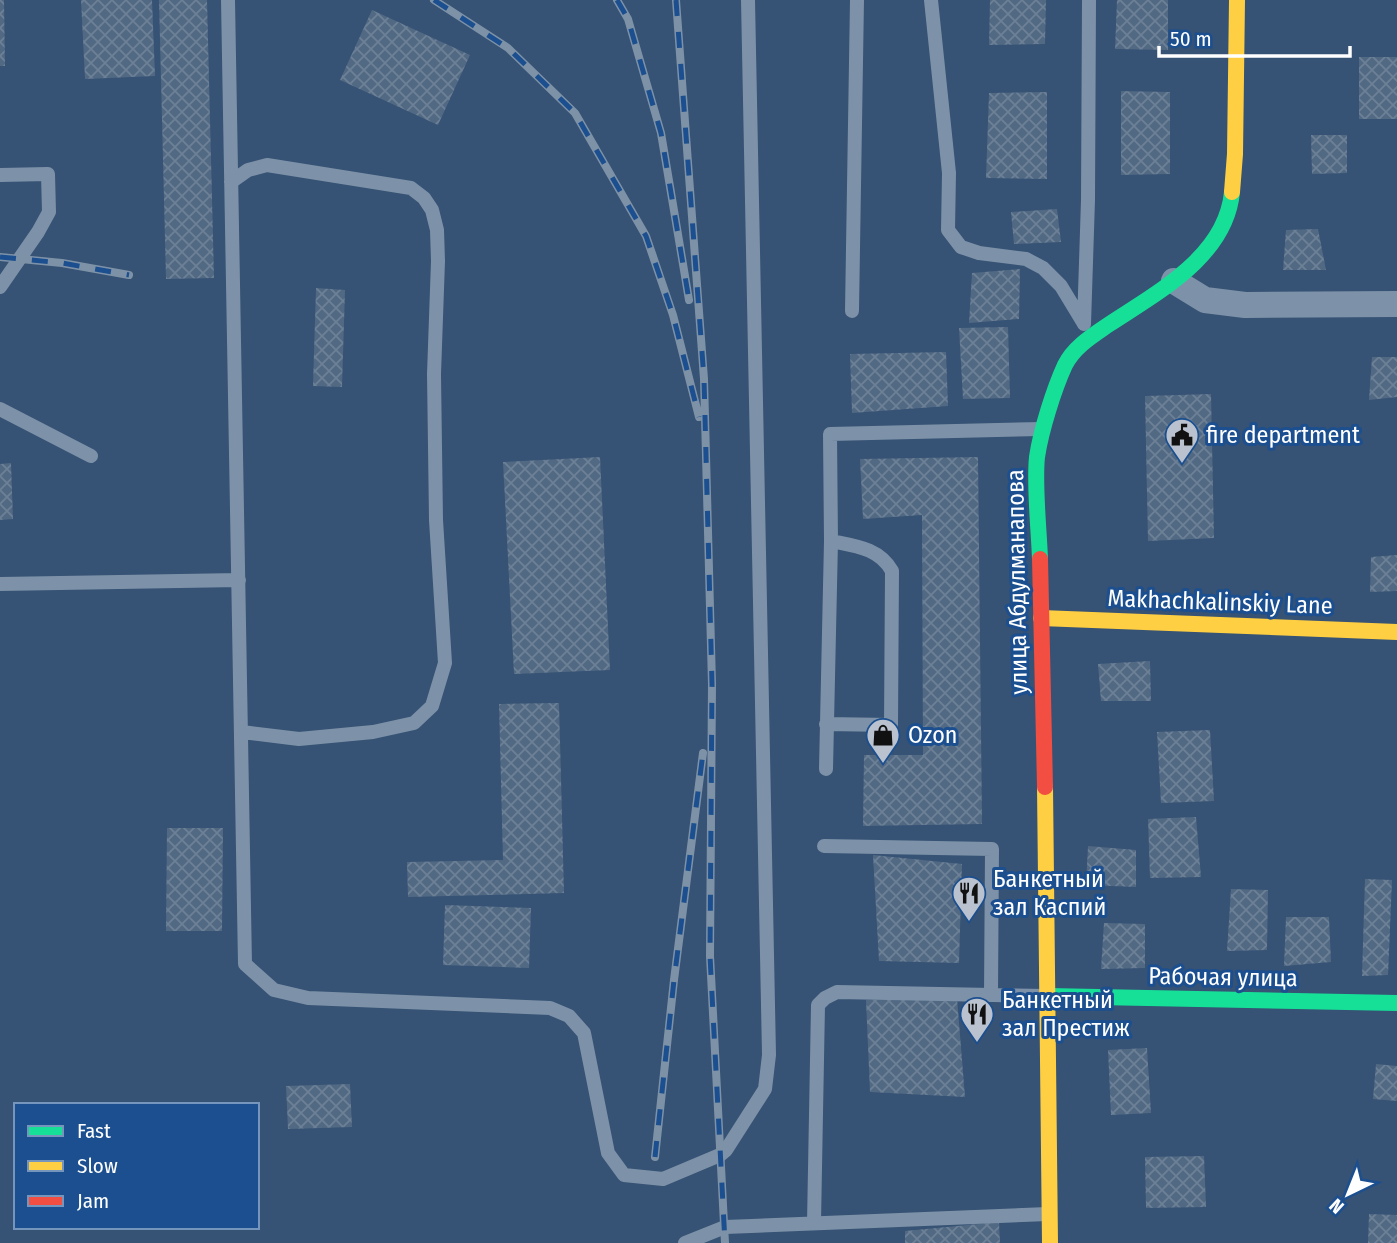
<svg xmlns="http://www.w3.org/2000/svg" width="1397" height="1243" font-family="'Fira Sans Condensed',sans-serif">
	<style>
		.building { fill: url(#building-cross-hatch) }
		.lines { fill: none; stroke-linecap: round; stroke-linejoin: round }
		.lane { stroke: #7d92a8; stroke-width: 14 }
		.street { stroke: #7d92a8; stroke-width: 26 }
		.fast { stroke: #16e098; stroke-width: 16 }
		.slow { stroke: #ffcf43; stroke-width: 16 }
		.jam { stroke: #f24e42; stroke-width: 16 }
		.rail-casing { stroke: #7e92a7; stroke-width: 8 }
		.rail { stroke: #1b4f8f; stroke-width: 5; stroke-dasharray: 16; stroke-linecap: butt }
		.labels { text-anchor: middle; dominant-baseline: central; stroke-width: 6; stroke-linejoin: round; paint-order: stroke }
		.poi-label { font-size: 24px; fill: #fff; stroke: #1b4f8f; text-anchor: start }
		.street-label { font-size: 24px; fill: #fff; stroke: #1b4f8f }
	</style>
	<defs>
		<pattern id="building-cross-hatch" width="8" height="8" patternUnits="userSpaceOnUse" patternTransform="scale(1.75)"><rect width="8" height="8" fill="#526984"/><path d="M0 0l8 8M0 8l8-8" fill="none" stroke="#6c8096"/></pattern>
	</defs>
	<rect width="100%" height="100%" fill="#365274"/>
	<path class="building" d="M 0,0 L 4,0 L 5,66 L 0,66 Z
		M 81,0 L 152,0 L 155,76 L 85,79 Z
		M 159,0 L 207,0 L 214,278 L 166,279 Z
		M 990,0 L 1046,0 L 1045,44 L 989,45 Z
		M 1117,0 L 1168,0 L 1168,50 L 1115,49 Z
		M 372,10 L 470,55 L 438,125 L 340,80 Z
		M 1359,57 L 1397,57 L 1397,119 L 1359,119 Z
		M 1121,91 L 1170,92 L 1170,174 L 1121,175 Z
		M 1047,92 L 1047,179 L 986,178 L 989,93 Z
		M 1311,135 L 1347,135 L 1347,173 L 1312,174 Z
		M 1057,209 L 1061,242 L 1014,244 L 1011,212 Z
		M 1318,229 L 1326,270 L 1283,270 L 1286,230 Z
		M 1020,269 L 1019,319 L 969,323 L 972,273 Z
		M 316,288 L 345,290 L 342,387 L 313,386 Z
		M 1008,327 L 1010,398 L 963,399 L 959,328 Z
		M 946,352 L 948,406 L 852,413 L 850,354 Z
		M 1372,357 L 1397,357 L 1397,397 L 1369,400 Z
		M 1211,394 L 1214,538 L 1148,541 L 1145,396 Z
		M 600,457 L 610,670 L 514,674 L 503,462 Z
		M 978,457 L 982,824 L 863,826 L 864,755 L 923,755 L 922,515 L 863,519 L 860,459 Z
		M 11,463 L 13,519 L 0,520 L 0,464 Z
		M 1397,555 L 1397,591 L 1370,592 L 1371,557 Z
		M 1150,661 L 1151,701 L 1101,701 L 1098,664 Z
		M 559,703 L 564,893 L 408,897 L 407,862 L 503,860 L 499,704 Z
		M 1210,730 L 1214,801 L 1161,803 L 1157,732 Z
		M 1196,817 L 1201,877 L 1150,878 L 1148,819 Z
		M 167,828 L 223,828 L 222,931 L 166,931 Z
		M 1088,846 L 1136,850 L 1136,887 L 1086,885 Z
		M 873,855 L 962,864 L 959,963 L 879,961 Z
		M 1365,879 L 1392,880 L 1388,975 L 1362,976 Z
		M 1231,889 L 1268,890 L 1267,950 L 1227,951 Z
		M 445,905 L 531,908 L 529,968 L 443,965 Z
		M 1286,917 L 1329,917 L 1331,962 L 1284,966 Z
		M 1104,923 L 1145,924 L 1145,968 L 1101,969 Z
		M 957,998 L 965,1097 L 870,1092 L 866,1000 Z
		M 1147,1048 L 1151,1113 L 1111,1115 L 1108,1050 Z
		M 1376,1064 L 1397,1066 L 1397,1101 L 1373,1099 Z
		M 350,1084 L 352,1127 L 288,1129 L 286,1086 Z
		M 1204,1156 L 1206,1207 L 1146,1208 L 1145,1157 Z
		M 1369,1214 L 1397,1215 L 1397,1243 L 1368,1243 Z
		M 999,1222 L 1000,1243 L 905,1243 L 905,1231 Z"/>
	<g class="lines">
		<path class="lane" d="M 228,0 L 245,964 L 274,990 L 308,998 L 550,1008 L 569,1016 L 584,1033 L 608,1153 L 624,1175 L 663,1179 L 720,1155 L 726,1150 L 765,1089 L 769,1055 L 748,0
			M 931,0 L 949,173 L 948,230 L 961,247 L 979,253 L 1026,259 L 1043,268 L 1061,286 L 1084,324
			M 0,175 L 48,174 L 49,212 L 38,232 L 0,287
			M 231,182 L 248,170 L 267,165 L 411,188 L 424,198 L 432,210 L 437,230 L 438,261 L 434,374 L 436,520 L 445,663 L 432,706 L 414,723 L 373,732 L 299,739 L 242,732
			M 852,311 L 857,0
			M 1084,324 L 1088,200 L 1089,0
			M 0,409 L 91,456
			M 0,584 L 239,580
			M 826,724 L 891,725 L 892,571 C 879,548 855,546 831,541
			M 826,769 L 831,541 L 830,434 L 1042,429
			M 824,846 L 992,849 L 991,994
			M 814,1223 L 818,1005 L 825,998 L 837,992 L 1046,996
			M 685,1243 L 725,1227 L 1048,1214"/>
		<path class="street" d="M 1174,281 L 1205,300 L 1245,305 L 1397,304"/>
		<path class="fast" d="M 1040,559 C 1039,529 1034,486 1037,457 C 1041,430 1054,389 1065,365 C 1074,347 1092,336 1108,325 C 1156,293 1226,257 1232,192
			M 1048,996 L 1397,1003"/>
		<path class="slow" d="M 1232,192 L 1235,154 L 1237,0
			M 1041,618 L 1397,632
			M 1045,787 L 1050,1243"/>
		<path class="jam" d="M 1040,559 L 1045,787"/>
		<defs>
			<path id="rail" d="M 434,0 L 508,48 L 575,113 L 646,236 L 673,315 L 699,417
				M 617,0 L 628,19 L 661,133 L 689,300
				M 676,0 L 704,379 L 712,684 L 710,956 L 725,1243
				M 0,257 L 62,263 L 129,275
				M 655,1157 L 674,980 L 703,753"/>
		</defs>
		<use href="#rail" class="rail-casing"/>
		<use href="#rail" class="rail"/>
	</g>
	<defs>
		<symbol id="civic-pin" viewBox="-11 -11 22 30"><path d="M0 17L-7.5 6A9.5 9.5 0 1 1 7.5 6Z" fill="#b9c2ce" stroke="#1b4f8f"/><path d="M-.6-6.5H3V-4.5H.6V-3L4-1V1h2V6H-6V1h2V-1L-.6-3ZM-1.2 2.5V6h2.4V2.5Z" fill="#111"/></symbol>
		<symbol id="shop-pin" viewBox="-11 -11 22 30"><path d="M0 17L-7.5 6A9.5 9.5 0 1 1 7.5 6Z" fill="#b9c2ce" stroke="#1b4f8f"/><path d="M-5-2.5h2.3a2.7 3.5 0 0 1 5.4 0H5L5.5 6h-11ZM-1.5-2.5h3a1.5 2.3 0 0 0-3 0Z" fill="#111"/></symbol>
		<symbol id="restaurant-pin" viewBox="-11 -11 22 30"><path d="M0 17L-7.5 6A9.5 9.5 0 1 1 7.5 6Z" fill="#b9c2ce" stroke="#1b4f8f"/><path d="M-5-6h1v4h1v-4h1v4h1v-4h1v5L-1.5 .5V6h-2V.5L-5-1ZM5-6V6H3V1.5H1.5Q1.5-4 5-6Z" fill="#111"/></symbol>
	</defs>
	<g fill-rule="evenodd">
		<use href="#civic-pin" x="1163" y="416" width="38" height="52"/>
		<use href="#shop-pin" x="864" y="716" width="38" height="52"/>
		<use href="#restaurant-pin" x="950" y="874" width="38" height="52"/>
		<use href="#restaurant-pin" x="958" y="995" width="38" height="52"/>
	</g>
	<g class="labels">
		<g class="poi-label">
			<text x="1206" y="435">fire department</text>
			<text x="908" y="735">Ozon</text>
			<text x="993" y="879">Банкетный<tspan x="993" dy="28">зал Каспий</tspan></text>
			<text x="1002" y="1000">Банкетный<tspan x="1002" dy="28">зал Престиж</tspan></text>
		</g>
		<g class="street-label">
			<text transform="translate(1017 582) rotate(-91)">улица Абдулманапова</text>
			<text transform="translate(1220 602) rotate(2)">Makhachkalinskiy Lane</text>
			<text transform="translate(1223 977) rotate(1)">Рабочая улица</text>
		</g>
	</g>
	<rect x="14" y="1103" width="245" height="126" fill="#1b4f8f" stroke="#7695bc" stroke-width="2"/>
	<rect x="28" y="1126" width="35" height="10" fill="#16e098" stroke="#7695bc" stroke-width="2"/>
	<text x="77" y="1138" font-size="21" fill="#ffffff">Fast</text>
	<rect x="28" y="1161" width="35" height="10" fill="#ffcf43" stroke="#7695bc" stroke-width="2"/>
	<text x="77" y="1173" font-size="21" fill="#ffffff">Slow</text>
	<rect x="28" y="1196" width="35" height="10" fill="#f24e42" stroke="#7695bc" stroke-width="2"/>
	<text x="77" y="1208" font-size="21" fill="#ffffff">Jam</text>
	<g transform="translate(1348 1194) rotate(223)" stroke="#1b4f8f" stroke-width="5" paint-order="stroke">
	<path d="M0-5L12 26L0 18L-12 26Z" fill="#ffffff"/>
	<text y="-10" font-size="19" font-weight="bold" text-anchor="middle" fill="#ffffff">N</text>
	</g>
	<path d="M1159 46v10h191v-10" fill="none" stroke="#ffffff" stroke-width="3.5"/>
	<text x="1170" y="46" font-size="21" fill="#ffffff" stroke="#1b4f8f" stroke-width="5" paint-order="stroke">50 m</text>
</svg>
